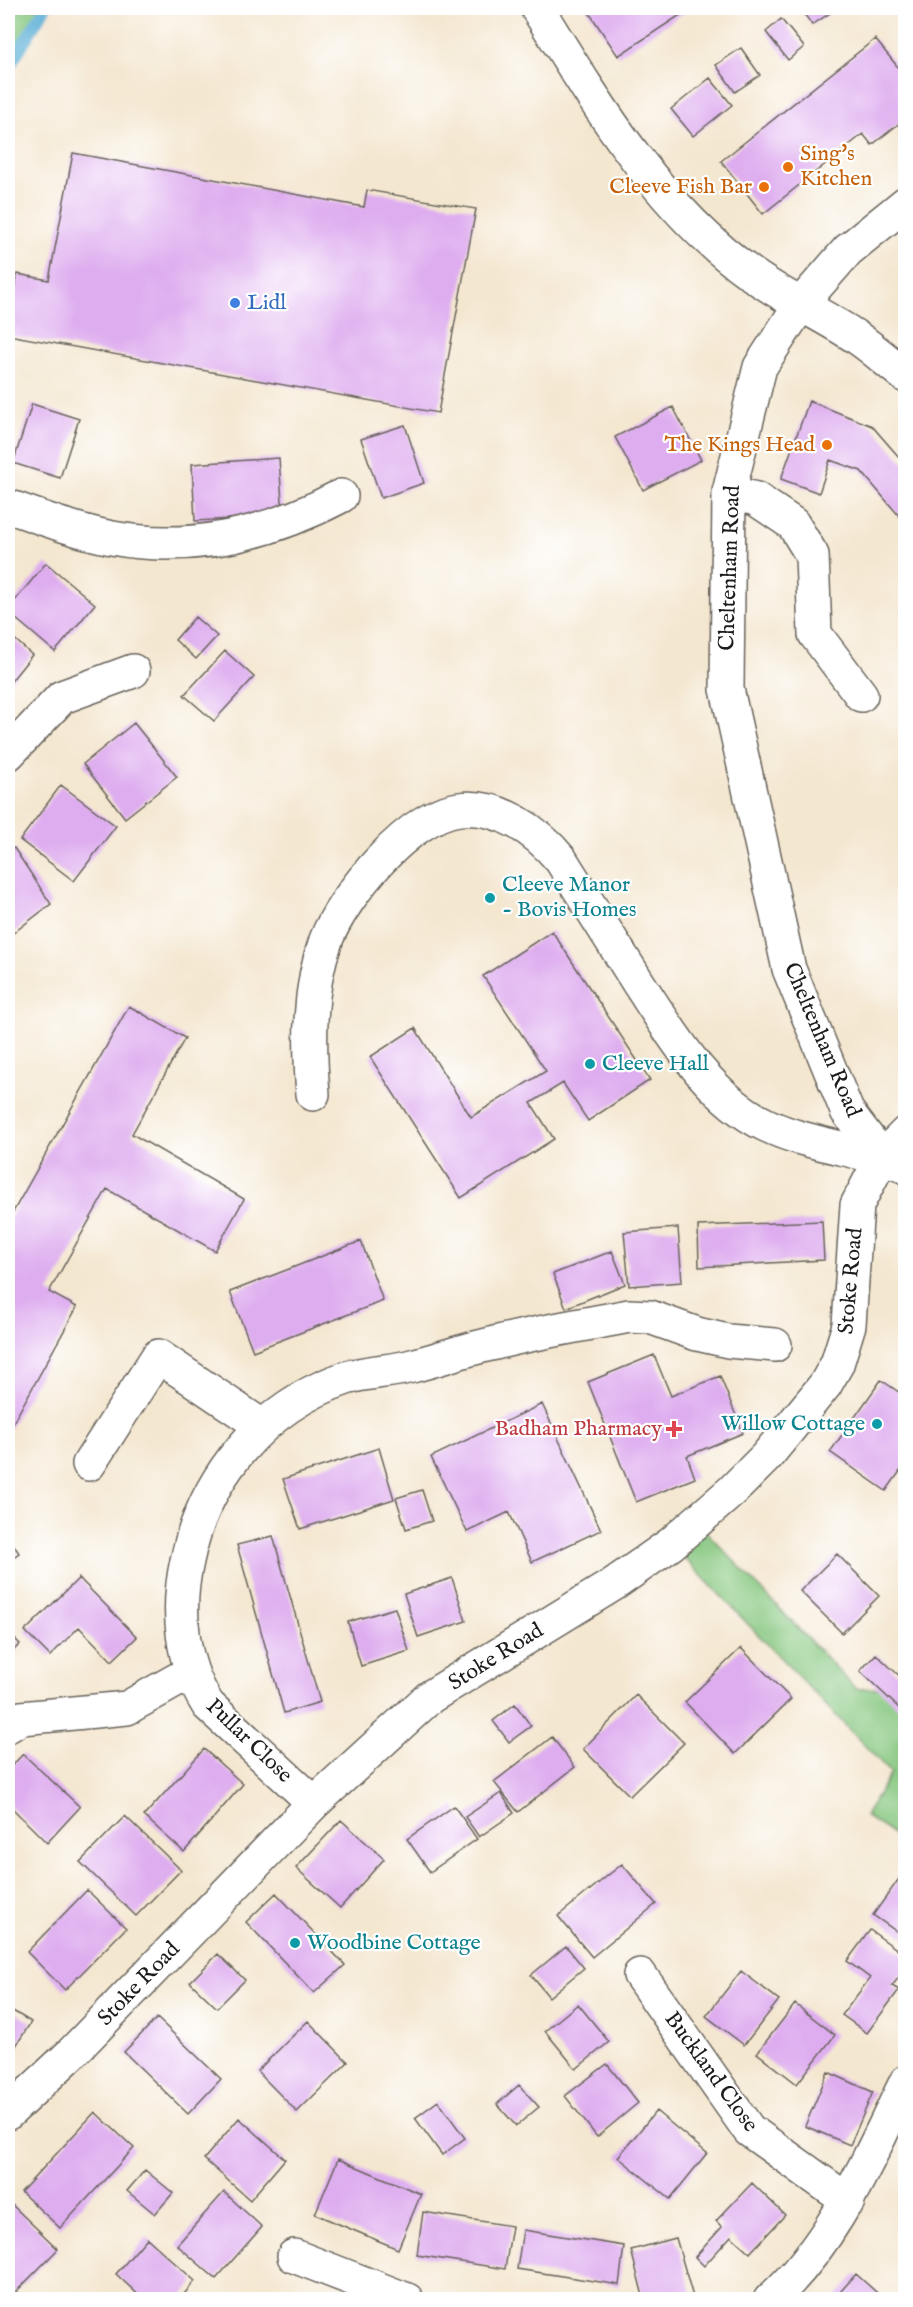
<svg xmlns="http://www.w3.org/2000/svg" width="913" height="2307" font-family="'IM FELL English',serif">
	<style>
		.green { fill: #85c67e; stroke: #50714d; stroke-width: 1.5 }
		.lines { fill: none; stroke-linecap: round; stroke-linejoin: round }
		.stream { stroke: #5aaed6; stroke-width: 12 }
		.building { fill: #deadef }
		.minor-casing { stroke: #68635b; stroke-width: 36 }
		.minor { stroke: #fff; stroke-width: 33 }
		.food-dot { fill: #e8710a; stroke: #fff; stroke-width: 2 }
		.shop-dot { fill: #3f7fe0; stroke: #fff; stroke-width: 2 }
		.culture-dot { fill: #0f9aa8; stroke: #fff; stroke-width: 2 }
		.health-dot { fill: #e0444e; stroke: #fff; stroke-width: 2 }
		.labels { text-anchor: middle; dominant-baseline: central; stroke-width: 4.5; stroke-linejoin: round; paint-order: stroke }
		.food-label { font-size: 22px; fill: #c56008; stroke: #fff; text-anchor: end }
		.shop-label { font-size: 22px; fill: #366cbe; stroke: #fff; text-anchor: start }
		.street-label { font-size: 22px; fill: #1c1c1c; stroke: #fff }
		.culture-label { font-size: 22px; fill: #0d838f; stroke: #fff; text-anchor: start }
		.health-label { font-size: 22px; fill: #be3a42; stroke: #fff; text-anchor: end }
	</style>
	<rect width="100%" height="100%" fill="#fff"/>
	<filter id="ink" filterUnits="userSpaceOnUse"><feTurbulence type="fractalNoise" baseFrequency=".0167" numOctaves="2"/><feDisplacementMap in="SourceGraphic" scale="12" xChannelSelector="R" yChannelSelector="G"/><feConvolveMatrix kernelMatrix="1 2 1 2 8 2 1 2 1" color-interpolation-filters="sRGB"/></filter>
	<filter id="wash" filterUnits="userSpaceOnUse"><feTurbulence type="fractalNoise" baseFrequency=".008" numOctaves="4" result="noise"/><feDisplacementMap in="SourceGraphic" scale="24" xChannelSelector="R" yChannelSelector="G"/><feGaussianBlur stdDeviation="1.35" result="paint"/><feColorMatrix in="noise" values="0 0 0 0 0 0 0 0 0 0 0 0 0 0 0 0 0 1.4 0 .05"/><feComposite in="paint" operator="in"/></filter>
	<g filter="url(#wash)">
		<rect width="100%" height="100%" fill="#f4e7d0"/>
		<path class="green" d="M 8,8 L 46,8 L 8,73 Z
			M 697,1522 L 856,1689 L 905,1687 L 905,1842 L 865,1816 L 891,1773 L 671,1544 Z"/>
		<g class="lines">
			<path class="stream" d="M 8,68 L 45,8"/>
		</g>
		<g id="blocks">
			<path class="building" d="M 586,8 L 691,8 L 618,56 Z
				M 800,8 L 826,8 L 830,13 L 812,25 Z
				M 781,19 L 804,47 L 788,60 L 766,32 Z
				M 875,39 L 906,77 L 906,118 L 872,145 L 863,134 L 763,214 L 721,161 Z
				M 741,48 L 760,75 L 735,92 L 716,65 Z
				M 710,78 L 732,105 L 693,136 L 671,109 Z
				M 73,153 L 364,207 L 367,190 L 476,209 L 438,413 L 8,335 L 17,274 L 49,280 Z
				M 809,401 L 872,426 L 906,465 L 906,524 L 861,471 L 830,460 L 819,493 L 781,479 Z
				M 32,404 L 79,419 L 60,478 L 13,463 Z
				M 673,407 L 701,460 L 643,490 L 615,437 Z
				M 405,425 L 424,483 L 381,498 L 361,439 Z
				M 279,458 L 283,516 L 195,521 L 192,464 Z
				M 46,563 L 95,604 L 55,652 L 8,612 L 8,609 Z
				M 195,617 L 217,636 L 196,659 L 175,640 Z
				M 8,633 L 32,655 L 8,685 Z
				M 225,651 L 254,677 L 214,721 L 184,695 Z
				M 134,723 L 177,777 L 125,818 L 83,764 Z
				M 61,785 L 116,826 L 74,881 L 20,840 Z
				M 14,848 L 51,904 L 8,937 L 8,852 Z
				M 552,931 L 650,1080 L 588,1121 L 563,1083 L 531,1103 L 554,1139 L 461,1198 L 370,1057 L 415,1028 L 471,1117 L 546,1071 L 483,976 Z
				M 129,1006 L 185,1038 L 132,1134 L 244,1199 L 215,1251 L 107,1189 L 49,1292 L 77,1307 L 8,1432 L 8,1221 Z
				M 822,1221 L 824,1260 L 699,1267 L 698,1226 Z
				M 678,1228 L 682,1282 L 629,1286 L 624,1232 Z
				M 361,1241 L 383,1301 L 253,1351 L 230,1292 Z
				M 612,1251 L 625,1284 L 566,1308 L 553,1274 Z
				M 654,1355 L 671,1396 L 720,1376 L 743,1433 L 687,1456 L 695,1478 L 636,1502 L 588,1382 Z
				M 881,1380 L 906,1397 L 906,1463 L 886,1491 L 830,1452 Z
				M 542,1404 L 601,1530 L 532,1562 L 509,1512 L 467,1532 L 431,1457 Z
				M 379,1448 L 394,1499 L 300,1529 L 283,1479 Z
				M 422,1490 L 432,1521 L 406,1529 L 396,1498 Z
				M 8,1536 L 19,1553 L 8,1561 Z
				M 273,1536 L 320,1702 L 284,1713 L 237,1545 Z
				M 837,1554 L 879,1596 L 842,1633 L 800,1591 Z
				M 79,1578 L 137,1637 L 112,1661 L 79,1627 L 50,1656 L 25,1631 Z
				M 452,1578 L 466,1621 L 418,1637 L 404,1594 Z
				M 395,1608 L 409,1651 L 361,1666 L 348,1622 Z
				M 8,1632 L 20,1644 L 8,1656 Z
				M 741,1648 L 791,1699 L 735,1754 L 685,1702 Z
				M 876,1654 L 906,1682 L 906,1706 L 901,1710 L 860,1671 Z
				M 636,1695 L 684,1743 L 630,1796 L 583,1749 Z
				M 515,1704 L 531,1726 L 509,1742 L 493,1721 Z
				M 552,1737 L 575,1767 L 518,1812 L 494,1782 Z
				M 204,1749 L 243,1784 L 184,1852 L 144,1816 Z
				M 23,1754 L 80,1807 L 47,1843 L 8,1804 L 8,1770 Z
				M 501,1793 L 514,1813 L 479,1837 L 465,1817 Z
				M 454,1806 L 477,1839 L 430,1872 L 407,1839 Z
				M 125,1816 L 181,1870 L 136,1916 L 80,1862 Z
				M 341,1820 L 384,1859 L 340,1908 L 296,1868 Z
				M 622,1864 L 656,1904 L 592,1957 L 558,1916 Z
				M 906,1869 L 906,1938 L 873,1915 Z
				M 87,1890 L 126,1928 L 65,1990 L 27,1952 Z
				M 276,1893 L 345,1965 L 314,1993 L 246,1922 Z
				M 870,1930 L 906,1956 L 906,1968 L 892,1986 L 899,1990 L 867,2033 L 842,2015 L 870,1978 L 847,1961 Z
				M 566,1946 L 584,1968 L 549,1997 L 531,1975 Z
				M 218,1954 L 245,1980 L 217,2008 L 190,1982 Z
				M 741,1971 L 779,2000 L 744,2045 L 706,2016 Z
				M 578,2004 L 609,2042 L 576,2069 L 545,2031 Z
				M 795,2004 L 835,2035 L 797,2084 L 757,2053 Z
				M 8,2008 L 31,2022 L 9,2057 L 8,2055 Z
				M 157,2018 L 221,2079 L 188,2114 L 124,2052 Z
				M 308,2021 L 348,2062 L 297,2112 L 257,2071 Z
				M 607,2064 L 638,2103 L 597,2137 L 565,2096 Z
				M 828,2072 L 873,2092 L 850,2145 L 805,2126 Z
				M 519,2085 L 539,2107 L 516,2126 L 497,2104 Z
				M 438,2101 L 465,2138 L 442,2155 L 415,2118 Z
				M 656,2111 L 707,2153 L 670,2199 L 618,2157 Z
				M 95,2112 L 134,2148 L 60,2228 L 21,2192 Z
				M 239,2118 L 285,2159 L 250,2200 L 204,2159 Z
				M 338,2159 L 421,2194 L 398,2249 L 315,2214 Z
				M 145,2170 L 173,2193 L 155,2214 L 127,2191 Z
				M 752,2183 L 785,2215 L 750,2253 L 731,2236 L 704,2266 L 695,2257 L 722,2227 L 716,2221 Z
				M 224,2192 L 262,2227 L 216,2279 L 177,2245 Z
				M 9,2202 L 58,2249 L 8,2300 L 8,2204 Z
				M 423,2212 L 512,2226 L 505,2269 L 417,2255 Z
				M 906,2226 L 906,2242 L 898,2234 Z
				M 523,2230 L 624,2246 L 619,2285 L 517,2269 Z
				M 147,2238 L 195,2281 L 179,2300 L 144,2300 L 116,2274 Z
				M 676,2238 L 693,2297 L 684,2300 L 644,2300 L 631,2250 Z
				M 856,2274 L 885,2300 L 833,2300 Z"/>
		</g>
	</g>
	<g filter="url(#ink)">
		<use href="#blocks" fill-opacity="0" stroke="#68635b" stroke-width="1.5"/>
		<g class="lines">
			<defs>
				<path id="minor" d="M 537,8 C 594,100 659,209 750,273 C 784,298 824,315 859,339 C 875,350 890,364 906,376
					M 729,492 L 756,499 L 793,524 L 812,555 L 815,634 L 861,695
					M 8,506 C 42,518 76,531 112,538 C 193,553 269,534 341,496
					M 8,754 L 62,697 L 133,671
					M 313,1094 C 309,1043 308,989 326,940 C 343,896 409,815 459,809 C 499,804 537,831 561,860 C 587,901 613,943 639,984 C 672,1034 709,1098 766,1125 C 810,1146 860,1148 906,1167
					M 882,1157 L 847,1111 L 789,969 L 727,689 L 729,492 L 760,367 L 800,305 L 848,250 L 906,203
					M 89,1464 L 158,1356 L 262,1426
					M 8,1726 L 21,1718 L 127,1708 L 191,1672
					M 314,1803 L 208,1705 C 181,1663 176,1609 187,1561 C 204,1477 263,1406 346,1378 C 368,1371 390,1372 412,1366 C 439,1359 464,1350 491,1344 C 536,1332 583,1325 629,1316 L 650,1317 L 697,1334 L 728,1341 L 775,1345
					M 640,1975 L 749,2130 L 848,2201
					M 8,2113 L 70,2055 L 314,1803 L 430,1697 L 614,1584 L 671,1544 L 732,1491 L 766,1457 L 825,1385 L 837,1364 L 849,1325 L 857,1205 L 882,1157 L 906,1133
					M 294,2256 L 407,2300
					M 770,2300 C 835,2242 868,2159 906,2082"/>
			</defs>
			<use href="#minor" class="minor-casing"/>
			<use href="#minor" class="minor"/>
		</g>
	</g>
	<g class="food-dot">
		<circle cx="788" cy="167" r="6"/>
		<circle cx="764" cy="187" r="6"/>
		<circle cx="827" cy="445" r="6"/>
	</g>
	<circle class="shop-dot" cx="235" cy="303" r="6"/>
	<g class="culture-dot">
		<circle cx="490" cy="898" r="6"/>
		<circle cx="590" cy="1064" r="6"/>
		<circle cx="877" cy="1424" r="6"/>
		<circle cx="295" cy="1943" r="6"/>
	</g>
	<path class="health-dot" d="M671 1420h6v6h6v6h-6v6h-6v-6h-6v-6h6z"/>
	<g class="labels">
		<g class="food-label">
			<text x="800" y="154" text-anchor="start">Sing's<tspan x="800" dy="25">Kitchen</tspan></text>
			<text x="752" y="187">Cleeve Fish Bar</text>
			<text x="815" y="445">The Kings Head</text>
		</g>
		<g class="shop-label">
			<text x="247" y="303">Lidl</text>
		</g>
		<g class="street-label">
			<text transform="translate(730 568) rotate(-88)">Cheltenham Road</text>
			<text transform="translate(822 1040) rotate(67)">Cheltenham Road</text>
			<text transform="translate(851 1281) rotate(-85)">Stoke Road</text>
			<text transform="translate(496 1657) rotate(-32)">Stoke Road</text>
			<text transform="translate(249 1741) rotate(44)">Pullar Close</text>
			<text transform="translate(139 1984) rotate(-46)">Stoke Road</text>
			<text transform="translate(711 2072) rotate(54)">Buckland Close</text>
		</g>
		<g class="culture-label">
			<text x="502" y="885">Cleeve Manor<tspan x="502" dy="25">- Bovis Homes</tspan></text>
			<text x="602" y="1064">Cleeve Hall</text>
			<text x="865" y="1424" text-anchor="end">Willow Cottage</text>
			<text x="307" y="1943">Woodbine Cottage</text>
		</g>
		<g class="health-label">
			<text x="662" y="1429">Badham Pharmacy</text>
		</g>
	</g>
	<rect width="913" height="2307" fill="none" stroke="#fff" stroke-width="30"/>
</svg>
